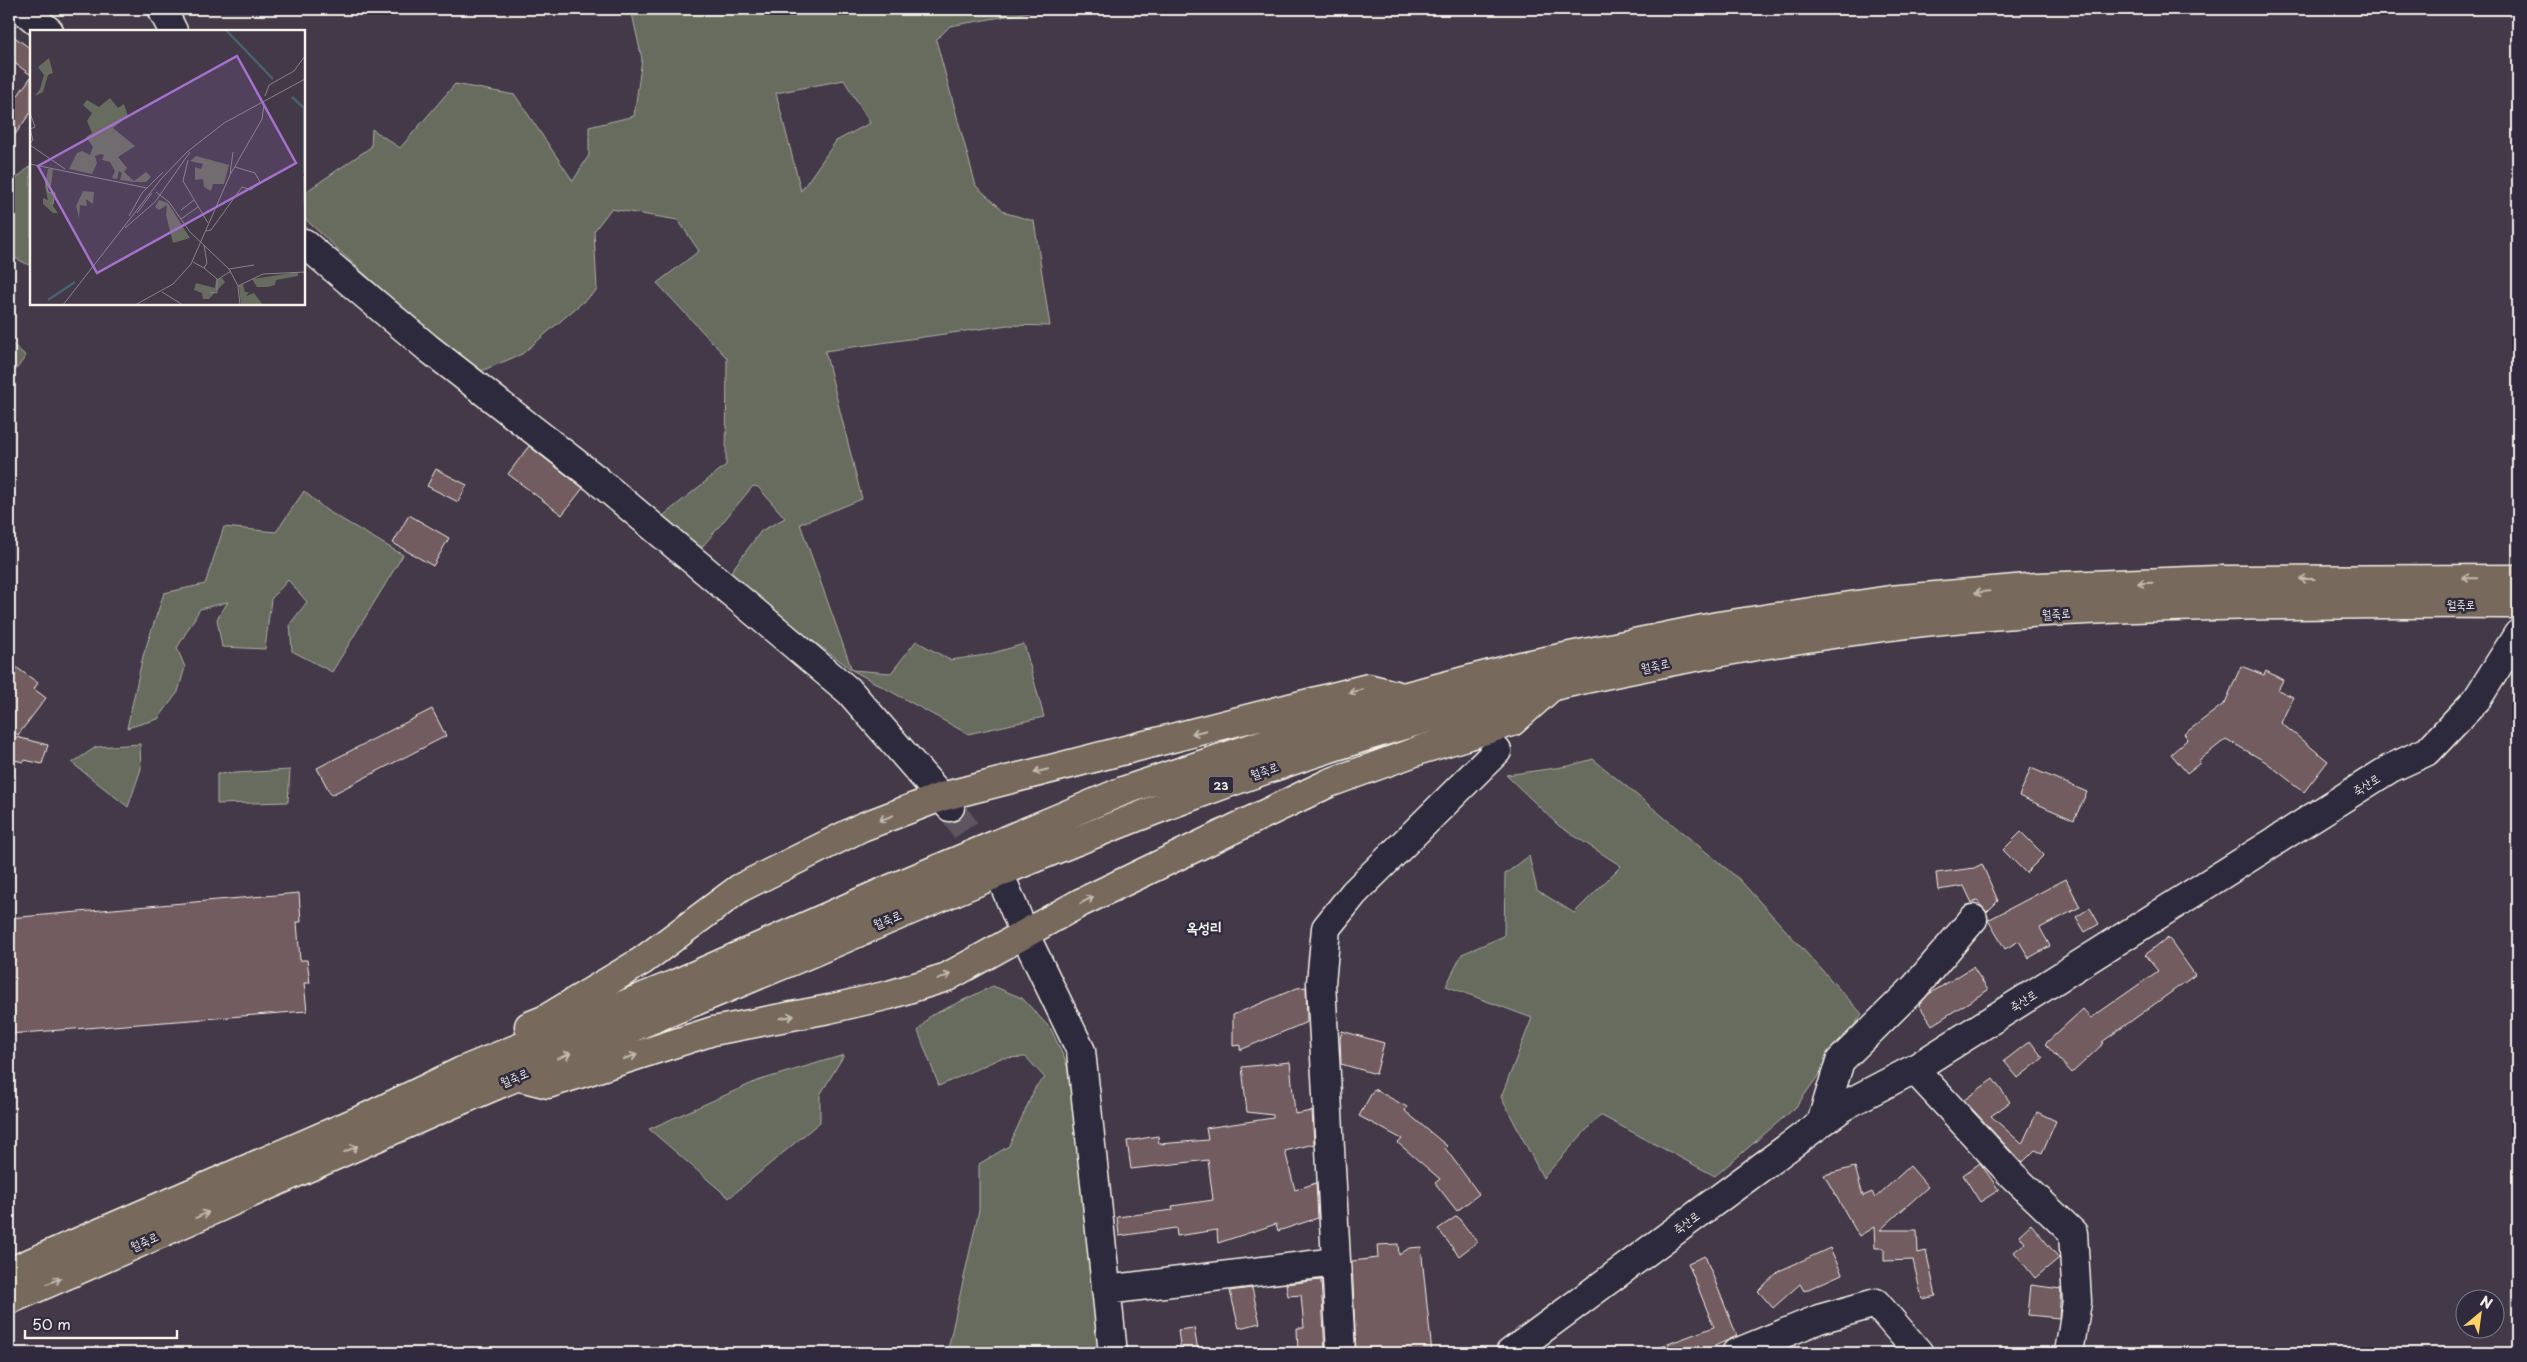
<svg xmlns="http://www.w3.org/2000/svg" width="2527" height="1362" font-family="'Playpen Sans','Poor Story',sans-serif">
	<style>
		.green { fill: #686c5f; stroke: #aeaea4; fill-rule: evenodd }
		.building { fill: #725b61; stroke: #f4f1e8 }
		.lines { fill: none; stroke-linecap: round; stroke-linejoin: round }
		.minor-tunnel { stroke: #5e5560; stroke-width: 28; stroke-dasharray: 28 14; stroke-linecap: butt }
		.minor-casing { stroke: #f4f1e8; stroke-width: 31 }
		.major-casing { stroke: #f4f1e8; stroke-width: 31 }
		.minor { stroke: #2f2a3d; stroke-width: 28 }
		.major { stroke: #77695c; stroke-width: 28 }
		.oneway { stroke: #c2bbb0 }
		.labels { text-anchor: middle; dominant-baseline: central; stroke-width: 5; stroke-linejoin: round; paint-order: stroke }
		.shield { fill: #2f2a3d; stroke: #b9b5b5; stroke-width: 1 }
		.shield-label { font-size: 11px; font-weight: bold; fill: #f4f1e8 }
		.street-label { font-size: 12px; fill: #f4f1e8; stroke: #2f2a3d }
		.quarter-label { font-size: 15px; font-weight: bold; fill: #f4f1e8; stroke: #2f2a3d }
		.inset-river { fill: none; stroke: #496272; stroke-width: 2.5 }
		.inset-road { fill: none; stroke: #8a8388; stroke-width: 1 }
		.view { fill: #a571cd; fill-opacity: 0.15; stroke: #a571cd; stroke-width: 2.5 }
		.inset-edge { fill: none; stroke: #f4f1e8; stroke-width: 2.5 }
	</style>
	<rect width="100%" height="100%" fill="#433948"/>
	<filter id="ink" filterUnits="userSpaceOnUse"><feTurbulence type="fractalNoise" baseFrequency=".02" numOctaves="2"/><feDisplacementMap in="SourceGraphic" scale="10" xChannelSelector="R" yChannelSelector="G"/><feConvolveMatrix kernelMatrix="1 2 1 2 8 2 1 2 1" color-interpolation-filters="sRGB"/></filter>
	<g filter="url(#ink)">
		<path class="green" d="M 631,9 L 1047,9 L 950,26 L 936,40 L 976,186 L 1006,213 L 1034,221 L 1050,326 L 1008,325 L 825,351 L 862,499 L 800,524 L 852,670 L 891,673 L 916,641 L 950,660 L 986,655 L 1024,644 L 1044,717 L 968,734 L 852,670 L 727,577 L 761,531 L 785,518 L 758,487 L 753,486 L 697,553 L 659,519 L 726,465 L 727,358 L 657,283 L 699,251 L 678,220 L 611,209 L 594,231 L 597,290 L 522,354 L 479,372 L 382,290 L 304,218 L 304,193 L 371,147 L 372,129 L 400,148 L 455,84 L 515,95 L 573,181 L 589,155 L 589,127 L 634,116 L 642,59 ZM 844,80 L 870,123 L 836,141 L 801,191 L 776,93 Z
			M 31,165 L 31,262 L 29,265 L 9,255 L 9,186 Z
			M 9,341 L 26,356 L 9,379 Z
			M 304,491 L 326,510 L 403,555 L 332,672 L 292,651 L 290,624 L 307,602 L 288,580 L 271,599 L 265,649 L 222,647 L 217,619 L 228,602 L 200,609 L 177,648 L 185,667 L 178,692 L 158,719 L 127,728 L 143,656 L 164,593 L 205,584 L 224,527 L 276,532 Z
			M 140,744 L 141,769 L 128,807 L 72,763 L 96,747 Z
			M 1593,759 L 1739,879 L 1862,1014 L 1796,1107 L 1715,1176 L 1600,1115 L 1543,1178 L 1501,1097 L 1532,1018 L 1446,986 L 1462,954 L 1504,936 L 1505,874 L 1529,856 L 1537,890 L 1574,913 L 1621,866 L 1559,826 L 1506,775 L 1569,766 Z
			M 290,770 L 288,802 L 217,804 L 217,774 Z
			M 993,986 L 1022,998 L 1051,1029 L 1066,1062 L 1075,1104 L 1081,1187 L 1101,1353 L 947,1353 L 979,1210 L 979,1164 L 1009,1146 L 1036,1086 L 1045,1078 L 1026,1057 L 1001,1058 L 939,1086 L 918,1031 L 930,1016 Z
			M 844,1055 L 820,1095 L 820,1122 L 729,1198 L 649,1129 L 757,1081 Z"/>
		<path class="building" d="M 9,33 L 31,49 L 31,75 L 9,59 Z
			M 31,77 L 31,112 L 9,143 L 9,108 Z
			M 529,446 L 583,488 L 562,515 L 508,474 Z
			M 436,469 L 467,485 L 458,502 L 427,486 Z
			M 409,515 L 449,538 L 433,566 L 393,543 Z
			M 9,662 L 38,683 L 34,689 L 46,698 L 18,735 L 9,728 Z
			M 2241,666 L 2264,675 L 2266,671 L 2283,680 L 2278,690 L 2293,697 L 2281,723 L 2328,761 L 2304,792 L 2266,762 L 2226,739 L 2198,761 L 2200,763 L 2187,773 L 2171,754 L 2188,739 L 2184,734 L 2225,703 Z
			M 432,709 L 446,736 L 331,795 L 317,768 Z
			M 12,736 L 48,745 L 42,764 L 25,760 L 24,762 L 9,759 Z
			M 2031,768 L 2087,792 L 2074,820 L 2019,796 Z
			M 2021,832 L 2044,855 L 2026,873 L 2003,850 Z
			M 1982,864 L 1998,901 L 1987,912 L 1977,901 L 1972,903 L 1964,886 L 1938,890 L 1936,873 L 1974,868 Z
			M 2066,879 L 2080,907 L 2040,928 L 2050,946 L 2029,958 L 2019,941 L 2005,949 L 1988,920 Z
			M 299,893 L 301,922 L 297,922 L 300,960 L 307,960 L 310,983 L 304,983 L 307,1011 L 9,1034 L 9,918 Z
			M 2090,908 L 2099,924 L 2085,932 L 2076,917 Z
			M 2168,937 L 2195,975 L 2102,1042 L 2104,1043 L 2072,1073 L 2045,1044 L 2083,1009 L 2091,1018 L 2158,971 L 2145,955 Z
			M 1973,967 L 1988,990 L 1932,1025 L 1919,1005 L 1929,994 Z
			M 1306,987 L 1307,1022 L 1240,1050 L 1240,1045 L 1233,1046 L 1233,1015 L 1297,988 Z
			M 1342,1031 L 1384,1043 L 1376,1074 L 1341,1064 L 1340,1039 Z
			M 2030,1041 L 2043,1058 L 2018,1078 L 2004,1061 Z
			M 1290,1062 L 1295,1114 L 1312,1111 L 1314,1144 L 1285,1151 L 1295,1190 L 1316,1183 L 1318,1218 L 1278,1231 L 1276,1224 L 1218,1243 L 1217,1230 L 1177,1236 L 1176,1228 L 1119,1236 L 1117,1217 L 1173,1210 L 1172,1206 L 1213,1200 L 1208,1160 L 1131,1169 L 1127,1141 L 1158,1136 L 1159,1144 L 1208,1140 L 1206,1128 L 1273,1118 L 1273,1115 L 1247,1112 L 1242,1067 Z
			M 1993,1079 L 2010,1102 L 1991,1116 L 2022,1144 L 2037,1112 L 2056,1121 L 2042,1153 L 2035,1150 L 2022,1163 L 1964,1100 Z
			M 1374,1089 L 1407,1107 L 1405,1111 L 1447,1146 L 1445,1148 L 1479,1194 L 1457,1211 L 1435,1183 L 1440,1179 L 1398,1143 L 1402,1139 L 1359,1116 Z
			M 1980,1163 L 1999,1190 L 1980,1202 L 1963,1175 Z
			M 1910,1166 L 1928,1187 L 1880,1230 L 1917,1230 L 1918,1253 L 1926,1251 L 1936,1296 L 1922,1299 L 1913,1260 L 1884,1261 L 1884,1248 L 1875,1248 L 1874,1227 L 1859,1236 L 1824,1175 L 1855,1167 L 1863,1196 L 1872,1192 L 1875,1198 Z
			M 1457,1216 L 1477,1242 L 1459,1256 L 1438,1229 Z
			M 2031,1224 L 2059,1258 L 2035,1278 L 2014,1252 L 2025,1243 L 2019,1235 Z
			M 1398,1244 L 1399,1255 L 1409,1248 L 1421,1247 L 1432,1353 L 1356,1353 L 1352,1261 L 1378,1258 L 1377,1245 Z
			M 1830,1248 L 1842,1274 L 1804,1291 L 1800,1284 L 1773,1308 L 1758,1291 L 1779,1271 Z
			M 1705,1256 L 1737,1336 L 1699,1353 L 1649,1353 L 1649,1351 L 1714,1327 L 1688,1263 Z
			M 1321,1280 L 1325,1353 L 1298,1353 L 1297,1328 L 1304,1328 L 1301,1295 L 1288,1296 L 1286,1284 Z
			M 2031,1285 L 2061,1289 L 2059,1318 L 2028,1315 Z
			M 1252,1288 L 1260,1323 L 1239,1328 L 1230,1291 Z
			M 1194,1328 L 1198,1350 L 1181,1352 L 1178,1330 Z"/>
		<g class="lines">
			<path class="minor-tunnel" d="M 950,807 L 993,870"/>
			<defs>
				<path id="minor" d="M 22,9 L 49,31
					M 162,9 L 173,31
					M 304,243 L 428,348 L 595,478 L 850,692 L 950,807
					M 1005,887 L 1025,935 L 1081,1051 L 1113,1353
					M 1914,1069 L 2012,1175 L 2073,1233 L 2077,1301 L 2069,1353
					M 1821,1123 L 1840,1061 L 1915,987 L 1973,919
					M 1106,1290 L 1336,1262
					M 1341,1353 L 1321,983 L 1326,928 L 1354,893 L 1497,751
					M 1510,1353 L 1821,1123 L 1849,1103 L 1914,1069 L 2391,768 L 2428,751 L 2477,699 L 2518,634
					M 1736,1353 L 1819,1319 L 1876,1303 L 1919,1353"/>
				<path id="major" d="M 529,1026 L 544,1020 L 642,961 L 740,888 L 862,827 L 941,797 L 1368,688 L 1403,697
					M 516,1076 L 548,1084 L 713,1031 L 829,1009 L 889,995 L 947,977 L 1080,903 L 1329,783 L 1423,749 L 1512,722 L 1548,690
					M 9,1272 L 367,1117 L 462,1071 L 675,984 L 890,889 L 1123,791 L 1403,697 L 1521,666 L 1718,626 L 1890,600 L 2038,587 L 2216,580 L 2518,579
					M 9,1300 C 179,1227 347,1148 518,1076 C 615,1034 713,994 811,953 C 1054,848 1298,743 1558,685 C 1677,659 1801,636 1923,622 C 2045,609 2170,606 2293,605 C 2368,604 2443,603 2518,604"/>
			</defs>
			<use href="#minor" class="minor-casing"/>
			<use href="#major" class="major-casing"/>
			<use href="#minor" class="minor"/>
			<use href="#major" class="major"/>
		</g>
		<defs><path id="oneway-shaft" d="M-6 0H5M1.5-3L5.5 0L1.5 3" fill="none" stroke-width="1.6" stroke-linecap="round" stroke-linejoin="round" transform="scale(1.25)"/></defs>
		<g class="oneway">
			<use href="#oneway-shaft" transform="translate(2470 578) rotate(-179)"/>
			<use href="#oneway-shaft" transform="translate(2307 579) rotate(180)"/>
			<use href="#oneway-shaft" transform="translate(2145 583) rotate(178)"/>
			<use href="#oneway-shaft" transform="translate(1982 592) rotate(175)"/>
			<use href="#oneway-shaft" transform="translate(1356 691) rotate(166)"/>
			<use href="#oneway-shaft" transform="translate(1199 732) rotate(166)"/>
			<use href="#oneway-shaft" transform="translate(1041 771) rotate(166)"/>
			<use href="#oneway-shaft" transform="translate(886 818) rotate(159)"/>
			<use href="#oneway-shaft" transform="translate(1087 900) rotate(-27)"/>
			<use href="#oneway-shaft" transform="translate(944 977) rotate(-22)"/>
			<use href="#oneway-shaft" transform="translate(787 1017) rotate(-10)"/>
			<use href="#oneway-shaft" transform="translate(564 1056) rotate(-23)"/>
			<use href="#oneway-shaft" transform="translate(630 1057) rotate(-18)"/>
			<use href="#oneway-shaft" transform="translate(351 1149) rotate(-24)"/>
			<use href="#oneway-shaft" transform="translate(202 1215) rotate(-24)"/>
			<use href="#oneway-shaft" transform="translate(54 1281) rotate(-23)"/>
		</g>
	</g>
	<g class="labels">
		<rect class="shield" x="1208.5" y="776.5" width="25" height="17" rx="4"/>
		<g class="shield-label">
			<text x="1221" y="785">23</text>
		</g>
		<g class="street-label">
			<text x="2461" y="604">월죽로</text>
			<text transform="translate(2056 613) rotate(-4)">월죽로</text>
			<text transform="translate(1655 665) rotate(-12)">월죽로</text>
			<text transform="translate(1264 770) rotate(-19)">월죽로</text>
			<text transform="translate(2366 784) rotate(-32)">죽산로</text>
			<text transform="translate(887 919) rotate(-23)">월죽로</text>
			<text transform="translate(2023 1000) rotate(-32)">죽산로</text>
			<text transform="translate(514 1077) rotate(-23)">월죽로</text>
			<text transform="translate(1686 1222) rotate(-36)">죽산로</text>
			<text transform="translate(144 1241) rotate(-24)">월죽로</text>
		</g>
		<g class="quarter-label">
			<text x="1204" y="926">옥성리</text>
		</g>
	</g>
	<g transform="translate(30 30)">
		<rect width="275" height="275" fill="#433948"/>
		<path d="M 19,28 L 23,43 L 18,45 L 13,62 L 5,66 L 10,59 L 14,45 L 8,37 ZM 80,68 L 88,78 L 94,74 L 98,86 L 83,98 L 105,116 L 88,127 L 97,138 L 94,142 L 104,151 L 116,142 L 121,147 L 116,152 L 104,152 L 90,150 L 92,143 L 89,141 L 87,149 L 82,148 L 85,141 L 80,132 L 72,130 L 74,125 L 71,124 L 65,126 L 67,133 L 62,144 L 39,139 L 47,123 L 52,121 L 60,125 L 63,117 L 56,107 L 62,103 L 57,91 L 62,83 L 53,75 L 57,70 L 69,77 ZM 166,126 L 199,135 L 194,154 L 183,154 L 181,161 L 174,157 L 173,149 L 165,150 L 165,137 L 171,139 L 173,134 L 160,131 ZM 18,139 L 23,139 L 21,156 L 18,156 L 19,162 L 25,163 L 23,176 L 28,183 L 23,183 L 13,174 L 13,168 L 18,170 L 15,156 ZM 53,161 L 64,162 L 63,174 L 56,169 L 57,176 L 50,175 L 49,188 L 46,176 ZM 129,170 L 138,173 L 160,208 L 143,213 L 136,185 L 137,175 L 129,180 L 125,177 ZM 268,242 L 268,246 L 246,250 L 245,255 L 238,257 L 227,257 L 222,249 ZM 192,248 L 195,252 L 179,269 L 173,269 L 172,263 L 164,260 L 166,253 L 185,258 L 186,250 ZM 213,254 L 215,262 L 219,262 L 216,266 L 224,263 L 233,275 L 211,275 L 209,256 Z" fill="#686c5f"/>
		<path class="inset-river" d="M 196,0 L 243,49M 262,67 L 274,78 L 274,143M 274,146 L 275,176M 18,270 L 45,252"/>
		<path class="inset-road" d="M 235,66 L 239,55 L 264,41 L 275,26M 0,83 L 5,97 L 0,99 L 3,110 L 0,113M 0,115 L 35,139M 158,130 L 153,151 L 178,193M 0,134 L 117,158M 200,144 L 203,122M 15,150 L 18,162 L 25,163 L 23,174M 126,162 L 139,172 L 160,202 L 199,239 L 208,256 L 210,275M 151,180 L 164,170M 107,183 L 122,163M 99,186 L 112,163 L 133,142M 151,189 L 168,177M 95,198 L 125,172 L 160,122M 176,201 L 181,200 L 212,157 L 221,160 L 230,152 L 225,143 L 205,137M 163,232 L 174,238 L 177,233 L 174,215M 174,238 L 187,249 L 187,263 L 180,262M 199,239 L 224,235M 187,250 L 201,241M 208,256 L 233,244 L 275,242M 132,262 L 153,275M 33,275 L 131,149 L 157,122 L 194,93 L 275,49M 105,275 L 143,254 L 161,234 L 200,145 L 232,89 L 234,74"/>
		<path class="view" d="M 207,26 L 266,133 L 67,243 L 8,136 Z"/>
		<rect width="275" height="275" class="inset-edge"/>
	</g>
	<rect width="2527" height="1362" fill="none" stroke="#2f2a3d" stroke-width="30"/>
	<rect x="15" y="15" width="2497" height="1332" fill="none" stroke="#f4f1e8" stroke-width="2" filter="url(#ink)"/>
	<g transform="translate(2480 1314) rotate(29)"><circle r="24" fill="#2f2a3d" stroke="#7e7a81"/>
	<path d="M0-4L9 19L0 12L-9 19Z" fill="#ffd166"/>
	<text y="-8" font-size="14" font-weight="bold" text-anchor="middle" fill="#f4f1e8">N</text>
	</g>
	<path d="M25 1330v8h152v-8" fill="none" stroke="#f4f1e8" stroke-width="2.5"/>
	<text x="32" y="1330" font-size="15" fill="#f4f1e8" stroke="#2f2a3d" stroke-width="4" paint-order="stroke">50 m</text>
</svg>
